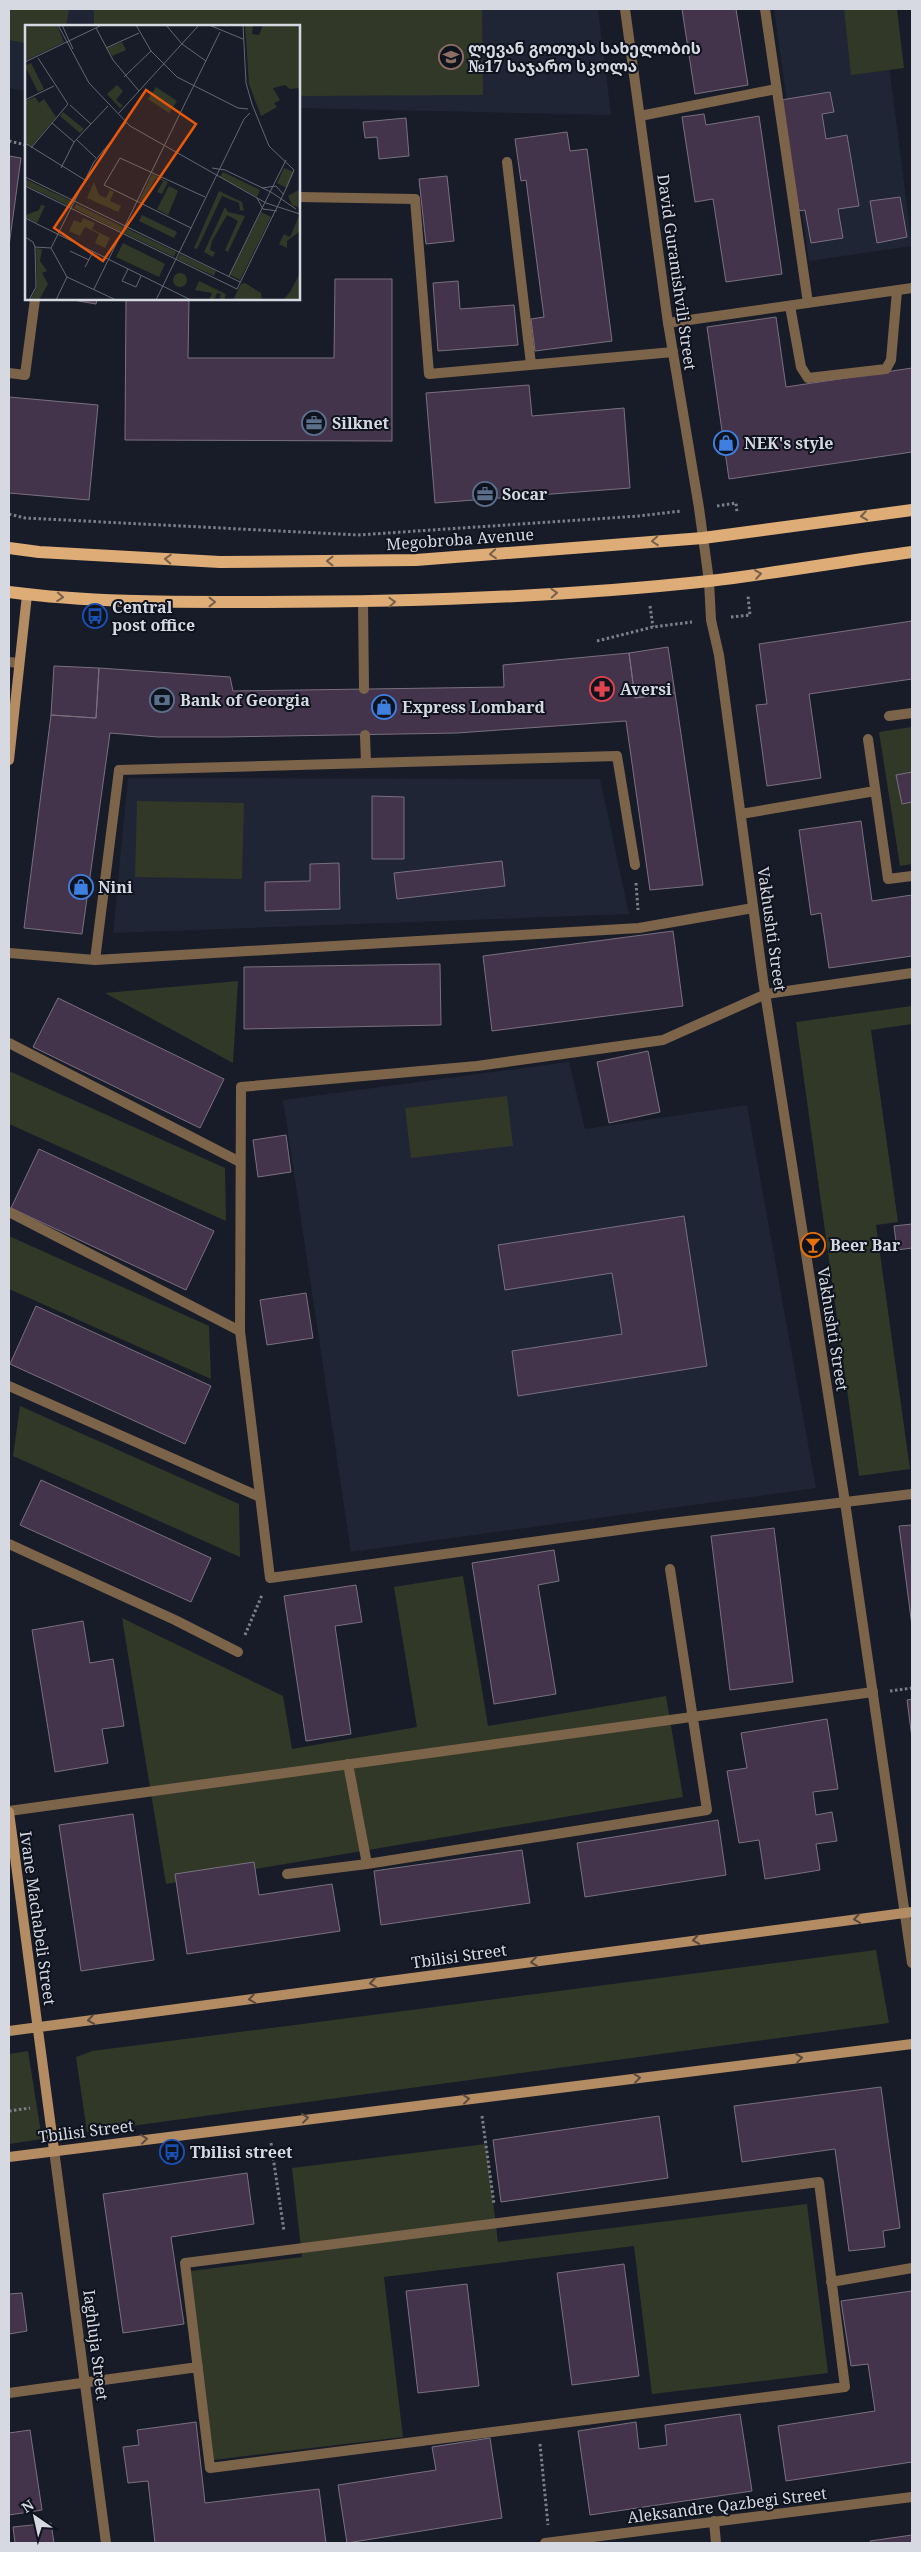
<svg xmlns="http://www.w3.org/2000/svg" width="921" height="2552" font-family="'Noto Serif','Noto Sans Georgian',serif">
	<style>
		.built { fill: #1f2535 }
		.green { fill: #313828 }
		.building { fill: #43334b; stroke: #79717e }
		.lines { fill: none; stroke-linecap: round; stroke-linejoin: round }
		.path { stroke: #7b7f89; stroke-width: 3; stroke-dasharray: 2.5 2.5; stroke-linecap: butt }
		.lane { stroke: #7c644b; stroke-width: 10 }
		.street { stroke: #7c644b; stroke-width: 10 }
		.secondary { stroke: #b38c64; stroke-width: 10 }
		.primary { stroke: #deac77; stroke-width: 12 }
		.oneway { stroke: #76604a }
		.oneway2 { stroke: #59493e }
		.labels { text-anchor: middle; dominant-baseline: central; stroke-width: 4; stroke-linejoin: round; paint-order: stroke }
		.poi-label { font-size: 16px; font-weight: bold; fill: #d6d9e1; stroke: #0f131e; text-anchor: start }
		.street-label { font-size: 16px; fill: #d6d9e1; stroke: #0f131e }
		.inset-road { fill: none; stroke: #646872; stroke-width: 1 }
		.view { fill: #e8590c; fill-opacity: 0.15; stroke: #e8590c; stroke-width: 2.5 }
		.inset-edge { fill: none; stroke: #d6d9e1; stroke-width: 2.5 }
	</style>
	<rect width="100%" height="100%" fill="#181c28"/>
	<path class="built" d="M 9,9 L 598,9 L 611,115 L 299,108 L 299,26 L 26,26 L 26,91 L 9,88 Z
		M 774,9 L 882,9 L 912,246 L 809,261 Z
		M 128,778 L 600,779 L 629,914 L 113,933 Z
		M 569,1062 L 585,1129 L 747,1105 L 816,1488 L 351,1552 L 283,1100 Z"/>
	<path class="green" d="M 9,9 L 69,9 L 66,26 L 26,26 L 26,43 L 9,40 Z
		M 94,9 L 482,9 L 483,95 L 299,96 L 299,26 L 94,26 Z
		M 844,9 L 897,9 L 904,68 L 851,75 Z
		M 912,727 L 912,864 L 900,866 L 879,732 Z
		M 137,801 L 244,803 L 242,879 L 135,877 Z
		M 238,981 L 233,1063 L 105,993 Z
		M 912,1006 L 912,1024 L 871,1030 L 898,1222 L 876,1225 L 910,1469 L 859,1476 L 796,1022 Z
		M 9,1071 L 225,1168 L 226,1221 L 9,1124 Z
		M 507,1096 L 513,1146 L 411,1158 L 405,1108 Z
		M 9,1236 L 209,1326 L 211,1379 L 9,1289 Z
		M 20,1406 L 239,1504 L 240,1557 L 13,1456 Z
		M 463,1576 L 488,1726 L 666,1696 L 683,1797 L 166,1884 L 122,1618 L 283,1696 L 292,1749 L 417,1727 L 394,1587 Z
		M 876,1950 L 889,2023 L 87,2132 L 76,2057 L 92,2051 Z
		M 28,2051 L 42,2139 L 9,2144 L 9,2054 Z
		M 486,2144 L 498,2242 L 807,2204 L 828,2373 L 652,2394 L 634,2246 L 384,2277 L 403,2437 L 213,2460 L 191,2271 L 302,2257 L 292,2168 Z"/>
	<path class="building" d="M 682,9 L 736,9 L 748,85 L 695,94 Z
		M 830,92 L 834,112 L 822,114 L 826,139 L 847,135 L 859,206 L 838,209 L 843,238 L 811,243 L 805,210 L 799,211 L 781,100 Z
		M 704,114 L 706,125 L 759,116 L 782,274 L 726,282 L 713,199 L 695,202 L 682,117 Z
		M 406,118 L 409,156 L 379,159 L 377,137 L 365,138 L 363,122 Z
		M 567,132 L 570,151 L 587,149 L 612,341 L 535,351 L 531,319 L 544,317 L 526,180 L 521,181 L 515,139 Z
		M 9,156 L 21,158 L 9,246 Z
		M 447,176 L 454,241 L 426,244 L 419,179 Z
		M 900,197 L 907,237 L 877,243 L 870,201 Z
		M 335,279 L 392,279 L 392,441 L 125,440 L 126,299 L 189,299 L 188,358 L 334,358 Z
		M 458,281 L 460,309 L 514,305 L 518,345 L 438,351 L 433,283 Z
		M 67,299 L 97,299 L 96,304 Z
		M 776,317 L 786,387 L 912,368 L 912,452 L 729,479 L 707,327 Z
		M 529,385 L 532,416 L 624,408 L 630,488 L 435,503 L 426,393 Z
		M 9,397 L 98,405 L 89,500 L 9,493 Z
		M 912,621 L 912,679 L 809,694 L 821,778 L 767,786 L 756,705 L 767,704 L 759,644 Z
		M 668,647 L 675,693 L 635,698 L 629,653 Z
		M 629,653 L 635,698 L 675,693 L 703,885 L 650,890 L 626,721 L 457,733 L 223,737 L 158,737 L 110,733 L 82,934 L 24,928 L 51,715 L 96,718 L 99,668 L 230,677 L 233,691 L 504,687 L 503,665 Z
		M 54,666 L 99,668 L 96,718 L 51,715 Z
		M 912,772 L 912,802 L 902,804 L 896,775 Z
		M 372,796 L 404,797 L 404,859 L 372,859 Z
		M 861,821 L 872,901 L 912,895 L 912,956 L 829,968 L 821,913 L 811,915 L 799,830 Z
		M 502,861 L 505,886 L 397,899 L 394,873 Z
		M 339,863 L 340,909 L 265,911 L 265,882 L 310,881 L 310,864 Z
		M 673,931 L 683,1006 L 492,1031 L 483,956 Z
		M 440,964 L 441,1025 L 244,1029 L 244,967 Z
		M 58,998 L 224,1079 L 200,1128 L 33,1047 Z
		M 648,1051 L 660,1112 L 609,1123 L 597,1062 Z
		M 286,1135 L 291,1172 L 258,1177 L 253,1140 Z
		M 39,1149 L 214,1231 L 186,1290 L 11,1208 Z
		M 684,1216 L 707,1366 L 518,1396 L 512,1351 L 622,1334 L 612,1273 L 505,1290 L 498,1245 Z
		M 912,1224 L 912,1248 L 897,1250 L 894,1226 Z
		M 306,1293 L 313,1338 L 267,1345 L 260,1300 Z
		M 36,1306 L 211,1386 L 185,1444 L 10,1364 Z
		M 41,1480 L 211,1558 L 191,1602 L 20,1525 Z
		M 912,1525 L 912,1626 L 899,1526 Z
		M 774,1528 L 793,1682 L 730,1690 L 711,1536 Z
		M 554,1550 L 559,1581 L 538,1585 L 556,1694 L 494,1704 L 472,1563 Z
		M 356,1585 L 362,1622 L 335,1626 L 351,1734 L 306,1741 L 284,1596 Z
		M 83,1621 L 90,1663 L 113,1659 L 124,1726 L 102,1729 L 108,1763 L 55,1772 L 32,1630 Z
		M 912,1699 L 912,1738 L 907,1700 Z
		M 827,1719 L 838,1789 L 813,1792 L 816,1815 L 832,1812 L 837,1841 L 816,1844 L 820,1870 L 765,1879 L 759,1840 L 739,1843 L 727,1771 L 747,1768 L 741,1733 Z
		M 133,1814 L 154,1960 L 81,1971 L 59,1825 Z
		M 718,1820 L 726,1875 L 585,1897 L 577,1843 Z
		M 522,1850 L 530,1903 L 381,1925 L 374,1871 Z
		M 254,1862 L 259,1895 L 332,1884 L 340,1931 L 187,1954 L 175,1874 Z
		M 881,2087 L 900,2228 L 883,2231 L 885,2247 L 849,2251 L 835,2149 L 742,2162 L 734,2106 Z
		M 659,2116 L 668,2178 L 501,2202 L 493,2140 Z
		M 247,2173 L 254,2224 L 171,2237 L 184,2324 L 123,2333 L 103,2194 Z
		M 624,2264 L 639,2376 L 572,2385 L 557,2273 Z
		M 467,2284 L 479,2386 L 418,2393 L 406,2291 Z
		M 912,2291 L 912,2462 L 786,2481 L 778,2426 L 875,2411 L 868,2364 L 851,2366 L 841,2301 Z
		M 22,2293 L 27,2331 L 9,2334 L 9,2294 Z
		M 740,2414 L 752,2491 L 590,2515 L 578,2431 L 636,2422 L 639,2449 L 667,2445 L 665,2425 Z
		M 196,2422 L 205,2503 L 319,2489 L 326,2543 L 155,2543 L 148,2481 L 128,2483 L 123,2447 L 139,2445 L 137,2430 Z
		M 30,2430 L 42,2510 L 9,2515 L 9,2433 Z
		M 490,2438 L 502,2518 L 347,2543 L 338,2485 L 436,2470 L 432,2447 Z
		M 51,2523 L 54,2543 L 15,2543 L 13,2527 Z
		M 912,2535 L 912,2543 L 871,2543 L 870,2541 Z"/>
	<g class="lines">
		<path class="path" d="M 9,141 L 26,145
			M 717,506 L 736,503 L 737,513
			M 9,514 L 25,518 L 358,535 L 639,516 L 681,511
			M 650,606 L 653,627
			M 731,617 L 750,615 L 748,596
			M 597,641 L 653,627 L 692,622
			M 636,883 L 638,910
			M 245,1635 L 262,1595
			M 890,1691 L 912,1688
			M 9,2111 L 30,2108
			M 482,2116 L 494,2204
			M 271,2143 L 284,2231
			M 540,2444 L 548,2525"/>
		<path class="lane" d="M 765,9 L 808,303
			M 640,116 L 776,89
			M 507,162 L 531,364
			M 299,197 L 415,199 L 429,374 L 673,352
			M 790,306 L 801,367 L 808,378 L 886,369 L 891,360 L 897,291
			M 668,323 L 912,288
			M 9,373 L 25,375 L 35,299
			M 363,602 L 364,689
			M 9,662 L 19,663
			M 889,716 L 912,713
			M 365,735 L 366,763
			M 868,739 L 888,879 L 912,876
			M 741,814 L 875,791
			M 9,953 L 95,960 L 639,928 L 753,908
			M 95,960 L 119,770 L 617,756 L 635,865
			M 9,1043 L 240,1162
			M 9,1212 L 240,1331
			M 9,1386 L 260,1497
			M 9,1544 L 175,1620 L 238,1652
			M 348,1764 L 367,1864
			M 9,1811 L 873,1692
			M 287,1874 L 367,1864 L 707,1810 L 670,1569
			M 819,2182 L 845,2387 L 210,2468 L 185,2263 Z
			M 831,2282 L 912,2268
			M 9,2393 L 198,2367"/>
		<path class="street" d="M 625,9 L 668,323 L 699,508 L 709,581 L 711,620 L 719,655 L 763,980 L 845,1502 L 912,1963
			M 912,973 L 766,994 L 663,1040 L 477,1066 L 241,1087 L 240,1331 L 270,1578 L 662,1524 L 912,1494
			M 54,2150 L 106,2543
			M 714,2521 L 716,2543
			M 545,2543 L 912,2497"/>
		<path class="secondary" d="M 9,760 L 27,595
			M 9,1812 L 54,2150
			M 9,2031 L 912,1912
			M 9,2157 L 912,2044"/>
		<path class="primary" d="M 9,548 L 39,552 L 220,562 L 416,560 L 703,538 L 912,510
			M 9,592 C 93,603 179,602 264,602 C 412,602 562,597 709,581 C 777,573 845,561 912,552"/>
	</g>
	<defs><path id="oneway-chevron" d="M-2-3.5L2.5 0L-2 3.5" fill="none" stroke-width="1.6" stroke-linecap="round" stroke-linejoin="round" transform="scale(1.25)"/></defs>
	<g class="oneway">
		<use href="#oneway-chevron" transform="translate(864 516) rotate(172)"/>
		<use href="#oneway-chevron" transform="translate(655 541) rotate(176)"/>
		<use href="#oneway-chevron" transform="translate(493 554) rotate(175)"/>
		<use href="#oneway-chevron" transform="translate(168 559) rotate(-177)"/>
		<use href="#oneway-chevron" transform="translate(330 561) rotate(180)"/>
		<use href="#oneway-chevron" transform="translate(758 574) rotate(-8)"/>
		<use href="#oneway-chevron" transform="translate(554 593) rotate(-3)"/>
		<use href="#oneway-chevron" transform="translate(60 597) rotate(4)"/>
		<use href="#oneway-chevron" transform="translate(212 602)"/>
		<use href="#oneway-chevron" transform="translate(392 602) rotate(-3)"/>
	</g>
	<g class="oneway2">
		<use href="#oneway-chevron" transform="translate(857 1919) rotate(172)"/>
		<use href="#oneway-chevron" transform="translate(696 1940) rotate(172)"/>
		<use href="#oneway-chevron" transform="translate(534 1962) rotate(172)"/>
		<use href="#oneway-chevron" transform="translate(373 1983) rotate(172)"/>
		<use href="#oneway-chevron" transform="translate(252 1999) rotate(172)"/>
		<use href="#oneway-chevron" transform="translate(91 2020) rotate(172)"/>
		<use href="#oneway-chevron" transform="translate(799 2058) rotate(-7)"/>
		<use href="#oneway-chevron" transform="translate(637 2078) rotate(-7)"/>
		<use href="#oneway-chevron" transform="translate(466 2099) rotate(-7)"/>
		<use href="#oneway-chevron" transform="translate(305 2118) rotate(-7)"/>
		<use href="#oneway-chevron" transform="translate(144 2139) rotate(-7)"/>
	</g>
	<defs>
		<symbol id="school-ring" viewBox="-11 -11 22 22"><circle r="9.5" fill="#0f131e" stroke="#8d6e63" stroke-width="1.5"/><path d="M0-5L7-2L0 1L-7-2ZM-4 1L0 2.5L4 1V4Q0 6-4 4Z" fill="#8d6e63"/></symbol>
		<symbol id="office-ring" viewBox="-11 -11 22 22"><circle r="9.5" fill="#0f131e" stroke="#5c6f8a" stroke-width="1.5"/><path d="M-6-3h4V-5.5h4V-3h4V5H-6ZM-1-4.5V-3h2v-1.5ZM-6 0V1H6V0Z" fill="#5c6f8a"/></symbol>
		<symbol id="shop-ring" viewBox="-11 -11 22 22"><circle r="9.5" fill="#0f131e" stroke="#3f7fe0" stroke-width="1.5"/><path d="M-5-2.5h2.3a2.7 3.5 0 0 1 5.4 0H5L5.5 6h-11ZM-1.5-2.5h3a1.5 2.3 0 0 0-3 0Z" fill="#3f7fe0"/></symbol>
		<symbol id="bus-ring" viewBox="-11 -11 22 22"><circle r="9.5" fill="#0f131e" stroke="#1a4fb4" stroke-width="1.5"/><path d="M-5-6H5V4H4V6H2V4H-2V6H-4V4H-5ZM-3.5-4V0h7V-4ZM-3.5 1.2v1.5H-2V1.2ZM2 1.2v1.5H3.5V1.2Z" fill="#1a4fb4"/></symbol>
		<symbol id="pharmacy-ring" viewBox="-11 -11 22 22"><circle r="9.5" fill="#0f131e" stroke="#e0444e" stroke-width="1.5"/><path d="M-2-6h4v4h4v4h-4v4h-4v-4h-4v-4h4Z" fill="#e0444e"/></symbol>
		<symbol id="bank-ring" viewBox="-11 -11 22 22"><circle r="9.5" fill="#0f131e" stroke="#5c6f8a" stroke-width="1.5"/><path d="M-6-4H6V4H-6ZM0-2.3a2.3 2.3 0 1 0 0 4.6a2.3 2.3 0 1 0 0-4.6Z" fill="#5c6f8a"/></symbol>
		<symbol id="bar-ring" viewBox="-11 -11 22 22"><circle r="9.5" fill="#0f131e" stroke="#e8710a" stroke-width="1.5"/><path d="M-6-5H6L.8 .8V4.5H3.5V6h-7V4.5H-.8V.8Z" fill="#e8710a"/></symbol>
	</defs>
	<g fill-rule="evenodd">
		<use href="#school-ring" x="437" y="43" width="28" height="28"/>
		<use href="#office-ring" x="300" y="409" width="28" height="28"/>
		<use href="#shop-ring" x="712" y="429" width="28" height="28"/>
		<use href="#office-ring" x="471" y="480" width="28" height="28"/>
		<use href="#bus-ring" x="81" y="602" width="28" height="28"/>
		<use href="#pharmacy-ring" x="588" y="675" width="28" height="28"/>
		<use href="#bank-ring" x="148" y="686" width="28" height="28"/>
		<use href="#shop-ring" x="370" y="693" width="28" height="28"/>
		<use href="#shop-ring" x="67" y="873" width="28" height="28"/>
		<use href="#bar-ring" x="799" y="1231" width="28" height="28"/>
		<use href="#bus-ring" x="158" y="2138" width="28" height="28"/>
	</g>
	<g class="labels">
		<g class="poi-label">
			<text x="468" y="48">ლევან გოთუას სახელობის<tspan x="468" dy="18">№17 საჯარო სკოლა</tspan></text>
			<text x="332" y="423">Silknet</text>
			<text x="744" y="443">NEK's style</text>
			<text x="502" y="494">Socar</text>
			<text x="112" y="607">Central<tspan x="112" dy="18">post office</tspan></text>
			<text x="620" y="689">Aversi</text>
			<text x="180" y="700">Bank of Georgia</text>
			<text x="402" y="707">Express Lombard</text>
			<text x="98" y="887">Nini</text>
			<text x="830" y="1245">Beer Bar</text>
			<text x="190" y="2152">Tbilisi street</text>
		</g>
		<g class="street-label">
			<text transform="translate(677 272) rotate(82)">David Guramishvili Street</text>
			<text transform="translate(460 539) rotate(-4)">Megobroba Avenue</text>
			<text transform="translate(772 929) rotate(82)">Vakhushti Street</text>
			<text transform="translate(833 1329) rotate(81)">Vakhushti Street</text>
			<text transform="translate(38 1918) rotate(82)">Ivane Machabeli Street</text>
			<text transform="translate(459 1956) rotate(-8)">Tbilisi Street</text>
			<text transform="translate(86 2131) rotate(-7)">Tbilisi Street</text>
			<text transform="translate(96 2345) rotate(83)">Iaghluja Street</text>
			<text transform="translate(727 2505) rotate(-7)">Aleksandre Qazbegi Street</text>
		</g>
	</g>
	<g transform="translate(25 25)">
		<rect width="275" height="275" fill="#181c28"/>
		<path d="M 5,0 L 32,0 L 39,17 L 0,36 L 0,3 ZM 220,0 L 228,0 L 227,9 L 234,10 L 238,0 L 275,0 L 275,63 L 265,64 L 260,60 L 248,63 L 255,75 L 249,78 L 252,82 L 236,91 L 224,59 ZM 97,17 L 101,25 L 87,31 L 82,23 ZM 6,38 L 19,64 L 13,67 L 0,41 ZM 92,60 L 98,66 L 91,75 L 98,81 L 95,83 L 82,69 ZM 131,62 L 152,76 L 144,88 L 123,74 ZM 10,72 L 14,78 L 19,74 L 31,92 L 6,122 L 0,117 L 0,76 ZM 38,87 L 59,104 L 55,108 L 35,91 ZM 259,143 L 269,147 L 262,163 L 252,158 ZM 198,147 L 235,165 L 232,172 L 195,152 ZM 127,149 L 143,157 L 137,169 L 132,167 L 138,156 L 131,153 L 117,177 L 114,176 ZM 0,154 L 48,177 L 46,182 L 0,160 ZM 69,157 L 74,170 L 81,173 L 85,165 L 89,167 L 85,176 L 96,181 L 93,187 L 62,173 ZM 144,161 L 153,166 L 143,190 L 132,184 ZM 275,164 L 275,183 L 267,180 L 263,171 ZM 194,166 L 217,177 L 219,186 L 215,185 L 214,178 L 197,171 L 172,224 L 169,223 ZM 51,179 L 98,202 L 96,207 L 49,183 ZM 16,180 L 20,181 L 12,198 L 0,192 L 0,187 L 1,190 L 14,185 ZM 200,182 L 203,187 L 220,191 L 203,227 L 200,225 L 213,196 L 202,190 L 187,216 L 185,225 L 190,227 L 188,232 L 179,227 ZM 236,187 L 246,192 L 215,255 L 205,250 ZM 117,190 L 152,207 L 149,213 L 114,196 ZM 274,191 L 275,206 L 262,216 L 262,223 L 254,219 L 259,209 L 265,212 ZM 58,193 L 70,198 L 67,204 L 85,213 L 80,223 L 70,218 L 74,209 L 60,202 L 55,211 L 44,206 L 49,195 L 56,198 ZM 101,203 L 151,227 L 149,232 L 99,208 ZM 98,218 L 140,239 L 134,252 L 91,232 ZM 11,223 L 17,224 L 15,236 L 22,246 L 17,248 L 23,259 L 14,275 L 5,275 L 12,262 ZM 155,229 L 191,246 L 189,251 L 152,234 ZM 275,248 L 275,275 L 258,275 L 265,267 ZM148 255a7 7 0 1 1 14 0a7 7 0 1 1-14 0ZM 174,256 L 201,269 L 199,275 L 194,275 L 196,269 L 192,268 L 189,275 L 184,275 L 187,268 L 170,265 ZM 220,258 L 236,268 L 237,275 L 208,275 L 216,259 Z" fill="#313828"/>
		<path class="inset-road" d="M 33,0 L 64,58 L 105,101 L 241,178 L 275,189M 37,0 L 48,24M 111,0 L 126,26 L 152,52 L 213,83 L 223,84M 141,0 L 157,19 L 181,36M 184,0 L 218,14M 218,0 L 221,58 L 227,79 L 244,121 L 269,145 L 259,168M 71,3 L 88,35 L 114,66M 81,23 L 114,8M 0,37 L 77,0M 99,52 L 126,26M 0,75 L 29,61M 45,80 L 66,99M 94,88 L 174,0M 27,98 L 49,117M 52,115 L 71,133M 0,118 L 60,155M 6,123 L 43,79 L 13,33M 36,143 L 49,117 L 83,81M 187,143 L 200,145 L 246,167 L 271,184M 0,152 L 215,257M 0,161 L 212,264 L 259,168M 248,161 L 261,135M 237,163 L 251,161 L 259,170M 232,173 L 238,184 L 252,186M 0,193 L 166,275M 166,203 L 79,160 L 95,133 L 180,172M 0,212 L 8,217 L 10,222 L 11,262 L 4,275M 10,222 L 26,223M 45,226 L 64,235M 60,242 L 68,227M 103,244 L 97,256 L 111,262 L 116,251M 204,251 L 248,161M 42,252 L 91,275M 69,264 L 195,7M 31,275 L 42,252 L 26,223 L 69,137 L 101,98M 131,275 L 219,94 L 225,88"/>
		<path class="view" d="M 121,65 L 171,99 L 78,236 L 29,203 Z"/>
		<rect width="275" height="275" class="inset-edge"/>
	</g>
	<rect width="921" height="2552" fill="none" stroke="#d6d9e1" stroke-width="20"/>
	<g transform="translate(35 2517) rotate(326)" stroke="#0f131e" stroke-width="4" paint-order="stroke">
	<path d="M0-4L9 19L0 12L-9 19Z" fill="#d6d9e1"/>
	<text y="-8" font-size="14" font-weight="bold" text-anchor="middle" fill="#d6d9e1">N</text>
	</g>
</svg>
